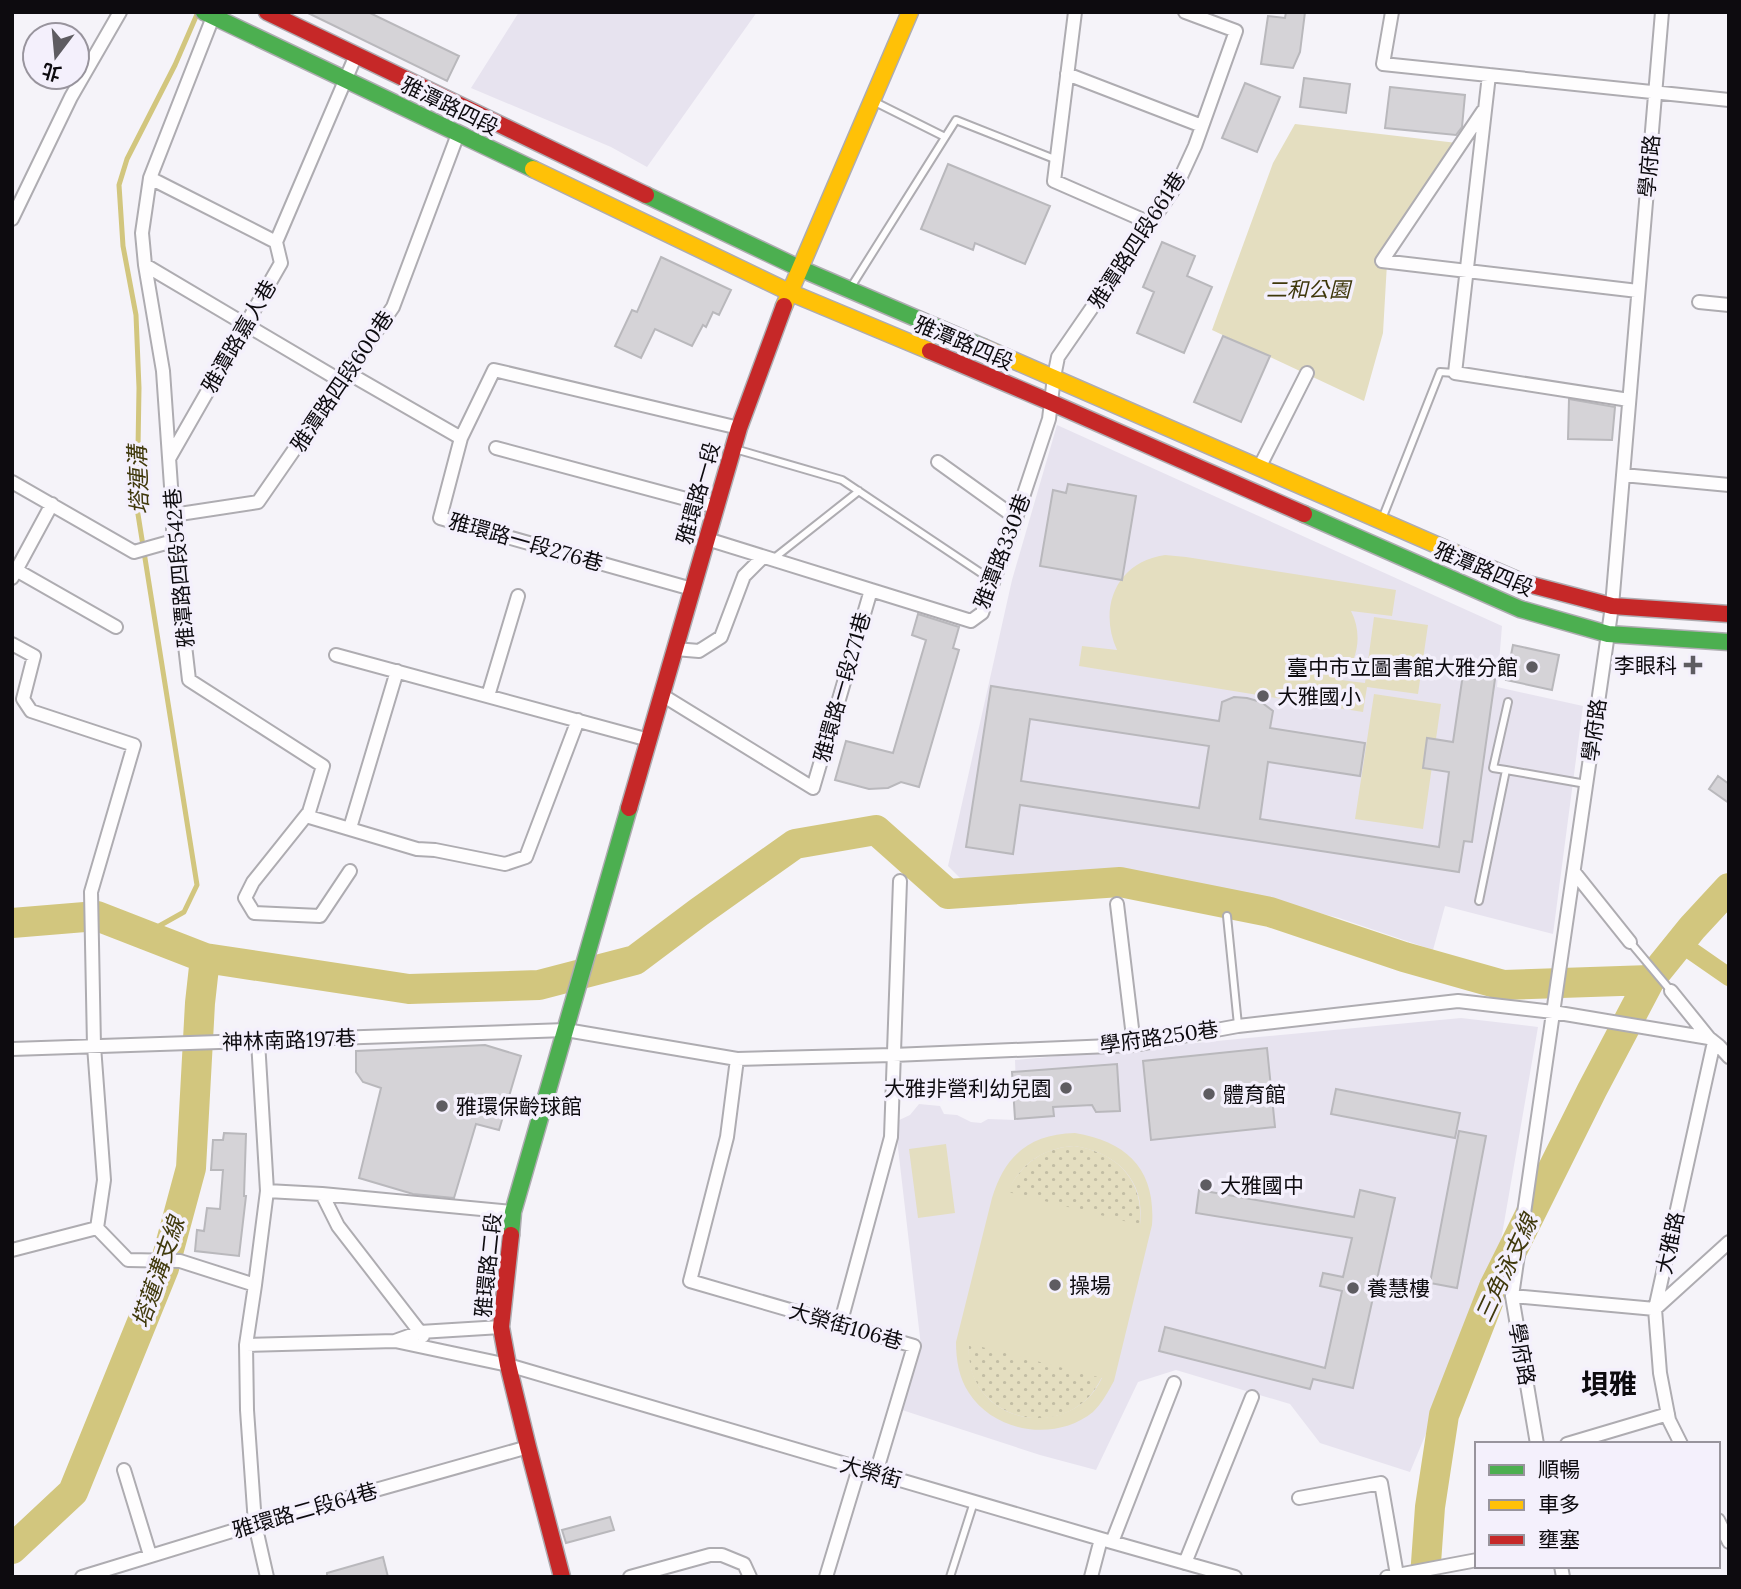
<svg xmlns="http://www.w3.org/2000/svg" width="1741" height="1589" font-family="Lora,'Noto Sans TC',serif">
	<style>
		.built { fill: #e7e3ef }
		.grass { fill: url(#grass-dots) }
		.park { fill: #e4dec0; fill-rule: evenodd }
		.lines { fill: none; stroke-linecap: round; stroke-linejoin: round }
		.stream { stroke: #d2c67e; stroke-width: 5 }
		.canal { stroke: #d2c67e; stroke-width: 18 }
		.river { stroke: #d2c67e; stroke-width: 30 }
		.building { fill: #d5d3d7; stroke: #b9b8bc; stroke-width: 2; fill-rule: evenodd }
		.lane-casing { stroke: #aeacb1; stroke-width: 10 }
		.street-casing { stroke: #aeacb1; stroke-width: 16 }
		.fast-casing { stroke: #aeacb1; stroke-width: 19 }
		.slow-casing { stroke: #aeacb1; stroke-width: 19 }
		.jam-casing { stroke: #aeacb1; stroke-width: 19 }
		.lane { stroke: #fefdfe; stroke-width: 6 }
		.street { stroke: #fefdfe; stroke-width: 12 }
		.fast { stroke: #4caf50; stroke-width: 16 }
		.slow { stroke: #ffc107; stroke-width: 16 }
		.jam { stroke: #c62828; stroke-width: 16 }
		.poi-dot { fill: #5e5c61; stroke: #f4f0fc; stroke-width: 2.5 }
		.labels { text-anchor: middle; dominant-baseline: central; stroke-width: 7; stroke-linejoin: round; paint-order: stroke }
		.street-label { font-size: 21px; fill: #0d0b0f; stroke: #f4f0fc }
		.park-label { font-size: 21px; font-style: italic; fill: #3e370a; stroke: #f4f0fc }
		.poi-label { font-size: 21px; fill: #0d0b0f; stroke: #f4f0fc; text-anchor: start }
		.water-label { font-size: 23px; font-style: italic; fill: #40390c; stroke: #f4f0fc }
		.district-label { font-size: 28px; font-weight: bold; fill: #0d0b0f; stroke: #f4f0fc }
	</style>
	<defs>
		<pattern id="grass-dots" width="8" height="8" patternUnits="userSpaceOnUse" patternTransform="scale(1.75)"><rect width="8" height="8" fill="#e4dec0"/><path d="M2 2h.1M6 6h.1" fill="none" stroke="#c2bda4" stroke-width="1.8" stroke-linecap="round"/></pattern>
	</defs>
	<rect width="100%" height="100%" fill="#f5f3f9"/>
	<path class="built" d="M 519,12 L 757,12 L 647,167 L 611,147 L 471,88 Z
		M 1057,425 L 1502,626 L 1497,687 L 1583,706 L 1553,934 L 1445,906 L 1433,950 L 1339,918 L 1235,892 L 1211,891 L 1126,876 L 1064,875 L 965,883 L 948,866 L 1012,580 Z
		M 1461,1018 L 1538,1027 L 1500,1246 L 1477,1311 L 1410,1472 L 1320,1443 L 1290,1404 L 1176,1370 L 1138,1382 L 1096,1470 L 1040,1455 L 902,1410 L 921,1346 L 895,1122 L 910,1115 L 919,1104 L 940,1106 L 944,1114 L 957,1115 L 971,1122 L 981,1123 L 988,1119 L 1017,1120 L 1015,1060 Z"/>
	<path class="grass" d="M 1074,1146 C 1117,1152 1144,1180 1140,1225 L 1102,1377 C 1098,1385 1093,1393 1087,1399 C 1041,1442 962,1408 969,1344 L 1007,1192 C 1021,1164 1042,1148 1074,1146 Z"/>
	<path class="park" d="M 1295,124 L 1457,143 L 1388,246 L 1383,333 L 1364,401 L 1212,330 L 1273,163 Z
		M 1165,555 L 1186,557 L 1396,590 L 1392,616 L 1351,611 C 1363,634 1358,661 1341,680 L 1365,683 L 1374,617 L 1428,625 L 1418,694 L 1367,687 L 1363,712 L 1079,666 L 1082,646 L 1117,650 C 1098,608 1116,562 1165,555 Z
		M 1374,694 L 1441,704 L 1423,829 L 1355,819 Z
		M 1075,1133 C 1128,1142 1156,1170 1152,1225 L 1114,1381 C 1108,1392 1102,1403 1093,1412 C 1056,1442 995,1433 969,1393 C 959,1378 956,1360 956,1342 L 992,1198 C 1005,1155 1030,1134 1075,1133 ZM 1074,1146 C 1116,1152 1146,1180 1140,1225 L 1008,1192 C 1020,1164 1043,1148 1074,1146 ZM 969,1345 L 970,1344 L 1102,1378 C 1098,1386 1093,1394 1086,1400 C 1054,1428 1002,1423 979,1387 C 971,1373 968,1361 969,1345 Z
		M 946,1144 L 955,1213 L 918,1218 L 909,1149 Z"/>
	<g class="lines">
		<path class="stream" d="M 143,935 L 184,912 L 197,885 L 137,508 L 139,388 L 136,315 L 123,246 L 119,185 L 127,159 L 175,65 L 198,12"/>
		<path class="canal" d="M 1680,943 L 1729,977"/>
		<path class="river" d="M 12,923 L 97,916 L 205,958 L 409,989 L 539,985 L 635,960 L 699,912 L 795,844 L 876,830 L 948,894 L 1120,882 L 1270,912 L 1404,957 L 1503,985 L 1650,980
			M 12,1549 L 73,1492 L 164,1268 L 191,1168 L 200,1003 L 205,958
			M 1425,1577 L 1430,1507 L 1444,1415 L 1494,1287 L 1592,1090 L 1650,980 L 1692,928 L 1729,888"/>
	</g>
	<path class="building" d="M 306,12 L 368,12 L 459,56 L 447,81 Z
		M 1286,12 L 1305,12 L 1300,52 L 1293,68 L 1261,64 L 1268,16 L 1285,18 Z
		M 1304,78 L 1350,84 L 1346,113 L 1300,107 Z
		M 1245,83 L 1280,97 L 1257,152 L 1222,138 Z
		M 1390,87 L 1465,95 L 1462,127 L 1456,135 L 1385,128 Z
		M 948,164 L 1050,206 L 1025,264 L 975,243 L 973,250 L 921,229 Z
		M 1162,242 L 1195,256 L 1187,276 L 1212,287 L 1184,353 L 1137,333 L 1154,292 L 1143,287 Z
		M 661,257 L 731,290 L 719,315 L 713,312 L 706,327 L 703,325 L 692,346 L 655,329 L 641,358 L 615,346 L 632,310 L 637,312 Z
		M 1223,336 L 1270,356 L 1241,422 L 1194,402 Z
		M 1569,399 L 1615,407 L 1612,440 L 1568,439 Z
		M 1068,484 L 1136,496 L 1122,580 L 1040,566 L 1053,490 L 1066,493 Z
		M 918,614 L 959,627 L 953,648 L 959,650 L 919,787 L 901,782 L 888,788 L 869,789 L 835,780 L 846,741 L 893,753 L 926,640 L 912,635 Z
		M 1513,645 L 1559,655 L 1552,690 L 1506,680 Z
		M 1463,674 L 1495,679 L 1472,842 L 1464,841 L 1459,872 L 1020,805 L 1013,854 L 966,847 L 991,686 L 1219,721 L 1222,702 L 1234,697 L 1247,698 L 1261,702 L 1273,711 L 1270,728 L 1365,743 L 1360,776 L 1268,762 L 1260,819 L 1439,847 L 1449,772 L 1423,768 L 1427,738 L 1453,742 ZM 1030,719 L 1209,746 L 1199,808 L 1021,781 Z
		M 1718,776 L 1729,784 L 1729,803 L 1709,789 Z
		M 485,1045 L 521,1056 L 499,1130 L 476,1124 L 454,1198 L 413,1194 L 359,1178 L 381,1088 L 363,1082 L 356,1072 L 356,1051 Z
		M 1267,1048 L 1275,1127 L 1151,1140 L 1143,1061 Z
		M 1117,1064 L 1120,1111 L 1096,1112 L 1092,1105 L 1053,1107 L 1054,1116 L 1015,1119 L 1012,1072 Z
		M 1336,1089 L 1460,1113 L 1455,1138 L 1331,1114 Z
		M 1459,1131 L 1486,1136 L 1457,1288 L 1430,1283 Z
		M 224,1133 L 246,1134 L 244,1196 L 246,1196 L 239,1256 L 195,1251 L 197,1230 L 204,1231 L 207,1208 L 220,1209 L 223,1170 L 211,1170 L 213,1140 L 223,1140 Z
		M 1199,1190 L 1354,1217 L 1360,1190 L 1395,1198 L 1353,1388 L 1313,1379 L 1310,1389 L 1159,1351 L 1165,1327 L 1325,1368 L 1342,1291 L 1320,1286 L 1323,1273 L 1343,1277 L 1352,1238 L 1196,1213 Z
		M 610,1517 L 614,1530 L 566,1543 L 562,1530 Z
		M 383,1557 L 388,1577 L 327,1577 L 327,1573 Z"/>
	<g class="lines">
		<defs>
			<path id="lane" d="M 875,102 L 945,137
				M 851,287 L 956,120 L 1057,160
				M 735,449 L 842,480 L 993,581
				M 1382,519 L 1440,372 L 1455,373
				M 773,559 L 859,491
				M 1506,770 L 1493,768 L 1508,702
				M 1479,901 L 1506,770 L 1586,784
				M 1227,916 L 1238,1025
				M 1630,942 L 1671,991
				M 950,1577 L 974,1502"/>
			<path id="street" d="M 1075,12 L 1054,181 L 1150,223
				M 1392,12 L 1383,64 L 1729,100
				M 213,17 L 150,178 L 142,233 L 145,265 L 163,371 L 173,515 L 173,541 L 189,680 L 323,766 L 309,812 L 253,882 L 245,898 L 254,913 L 320,916 L 350,871
				M 1067,74 L 1202,126
				M 1489,75 L 1455,373 L 1629,400
				M 1483,111 L 1382,261 L 1638,291
				M 150,178 L 276,242
				M 12,219 L 71,97 L 120,12
				M 145,265 L 341,381
				M 1699,302 L 1729,305
				M 348,373 L 461,438
				M 496,448 L 716,507
				M 170,457 L 281,263 L 276,242 L 356,55
				M 938,462 L 1016,518
				M 1259,468 L 1307,373
				M 1623,475 L 1729,485
				M 12,482 L 134,552 L 173,541
				M 173,515 L 258,502 L 393,307 L 458,134
				M 16,570 L 116,627
				M 12,578 L 52,504
				M 692,589 L 440,518 L 461,438 L 494,370 L 739,428
				M 871,590 L 971,621 L 982,613 L 1016,518 L 1049,419 L 1054,377 L 1058,357 L 1178,183 L 1195,146 L 1236,31 L 1185,12
				M 12,644 L 34,656 L 23,699 L 31,711 L 134,745 L 91,892 L 94,1046 L 104,1180 L 97,1228
				M 675,649 L 699,651 L 721,637 L 744,576 L 763,557
				M 336,655 L 649,740
				M 662,695 L 813,788 L 871,590 L 707,539
				M 488,696 L 518,596
				M 306,816 L 417,849 L 435,850 L 505,864 L 526,857 L 578,720
				M 350,828 L 397,671
				M 1574,872 L 1630,942
				M 1117,904 L 1134,1045
				M 1671,991 L 1709,1038 L 1719,1046 L 1729,1057
				M 12,1049 L 566,1030 L 737,1059 L 893,1055 L 1134,1045 L 1238,1026 L 1458,1001 L 1553,1012 L 1709,1038
				M 737,1059 L 727,1137 L 690,1281 L 914,1346 L 876,1473
				M 267,1191 L 322,1194 L 513,1212
				M 322,1194 L 338,1226 L 423,1336
				M 12,1250 L 97,1228 L 128,1260 L 180,1261 L 255,1285 L 246,1345 L 247,1410 L 255,1524 L 267,1577
				M 255,1285 L 267,1191 L 258,1041
				M 1512,1296 L 1655,1309 L 1729,1242
				M 840,1325 L 891,1137 L 900,881
				M 395,1341 L 508,1365 L 1101,1539 L 1235,1577
				M 246,1345 L 395,1341 L 420,1332 L 501,1327
				M 1537,1444 L 1512,1296 L 1612,606 L 1662,12
				M 1567,1444 L 1668,1414
				M 1681,1444 L 1669,1420 L 1660,1373 L 1655,1309 L 1714,1042
				M 124,1470 L 150,1555
				M 1299,1498 L 1381,1483 L 1397,1575
				M 1718,1520 L 1729,1542
				M 1112,1542 L 1174,1383
				M 1185,1563 L 1252,1397
				M 1561,1566 L 1563,1577
				M 82,1577 L 255,1524 L 528,1447
				M 630,1577 L 710,1555 L 722,1555 L 744,1564 L 750,1577
				M 826,1577 L 859,1468
				M 1091,1577 L 1101,1539
				M 1387,1577 L 1477,1560"/>
			<path id="fast" d="M 204,12 L 533,169
				M 646,195 L 799,268 L 983,347
				M 1304,514 L 1520,609 L 1608,634 L 1729,642
				M 511,1235 L 513,1212 L 629,808"/>
			<path id="slow" d="M 533,169 L 789,292 L 930,351
				M 784,306 L 910,12
				M 983,347 L 1471,560"/>
			<path id="jam" d="M 267,12 L 646,195
				M 930,351 L 1050,402 L 1304,514
				M 1471,560 L 1524,583 L 1612,606 L 1729,614
				M 629,808 L 739,428 L 784,306
				M 511,1235 L 501,1327 L 508,1365 L 528,1447 L 562,1577"/>
		</defs>
		<use href="#lane" class="lane-casing"/>
		<use href="#street" class="street-casing"/>
		<use href="#fast" class="fast-casing"/>
		<use href="#slow" class="slow-casing"/>
		<use href="#jam" class="jam-casing"/>
		<use href="#lane" class="lane"/>
		<use href="#street" class="street"/>
		<use href="#fast" class="fast"/>
		<use href="#slow" class="slow"/>
		<use href="#jam" class="jam"/>
	</g>
	<g class="poi-dot">
		<path d="M1689.5 654.5h7v7h7v7h-7v7h-7v-7h-7v-7h7z"/>
		<circle cx="1532" cy="667" r="7"/>
		<circle cx="1263" cy="696" r="7"/>
		<circle cx="1066" cy="1088" r="7"/>
		<circle cx="1209" cy="1094" r="7"/>
		<circle cx="442" cy="1106" r="7"/>
		<circle cx="1206" cy="1185" r="7"/>
		<circle cx="1055" cy="1285" r="7"/>
		<circle cx="1353" cy="1288" r="7"/>
	</g>
	<g class="labels">
		<g class="street-label">
			<text transform="translate(450 106) rotate(26)">雅潭路四段</text>
			<text transform="translate(1649 166) rotate(-85)">學府路</text>
			<text transform="translate(1137 240) rotate(-57)">雅潭路四段661巷</text>
			<text transform="translate(239 336) rotate(-60)">雅潭路嘉人巷</text>
			<text transform="translate(964 343) rotate(23)">雅潭路四段</text>
			<text transform="translate(342 381) rotate(-56)">雅潭路四段600巷</text>
			<text transform="translate(698 493) rotate(-74)">雅環路一段</text>
			<text transform="translate(526 542) rotate(16)">雅環路一段276巷</text>
			<text transform="translate(1002 551) rotate(-69)">雅潭路330巷</text>
			<text transform="translate(179 568) rotate(-95)">雅潭路四段542巷</text>
			<text transform="translate(1484 569) rotate(23)">雅潭路四段</text>
			<text transform="translate(842 687) rotate(-74)">雅環路一段271巷</text>
			<text transform="translate(1594 730) rotate(-82)">學府路</text>
			<text transform="translate(1159 1037) rotate(-8)">學府路250巷</text>
			<text transform="translate(289 1040) rotate(-2)">神林南路197巷</text>
			<text transform="translate(1670 1243) rotate(-78)">大雅路</text>
			<text transform="translate(488 1265) rotate(-84)">雅環路二段</text>
			<text transform="translate(846 1326) rotate(16)">大榮街106巷</text>
			<text transform="translate(1522 1354) rotate(80)">學府路</text>
			<text transform="translate(871 1472) rotate(16)">大榮街</text>
			<text transform="translate(305 1510) rotate(-16)">雅環路二段64巷</text>
		</g>
		<g class="park-label">
			<text x="1308" y="289">二和公園</text>
		</g>
		<g class="poi-label">
			<text x="1677" y="665" text-anchor="end">李眼科</text>
			<text x="1518" y="667" text-anchor="end">臺中市立圖書館大雅分館</text>
			<text x="1277" y="696">大雅國小</text>
			<text x="1052" y="1088" text-anchor="end">大雅非營利幼兒園</text>
			<text x="1223" y="1094">體育館</text>
			<text x="456" y="1106">雅環保齡球館</text>
			<text x="1220" y="1185">大雅國中</text>
			<text x="1069" y="1285">操場</text>
			<text x="1367" y="1288">養慧樓</text>
		</g>
		<g class="water-label">
			<text transform="translate(138 480) rotate(-92)">塔連溝</text>
			<text transform="translate(1506 1268) rotate(-65)">三角泳支線</text>
			<text transform="translate(158 1272) rotate(-71)">塔蓮溝支線</text>
		</g>
		<g class="district-label">
			<text x="1609" y="1384">垻雅</text>
		</g>
	</g>
	<rect width="1741" height="1589" fill="none" stroke="#0d0b0f" stroke-width="28"/>
	<rect x="1475" y="1442" width="245" height="126" fill="#f4f0fc" stroke="#98949d" stroke-width="2"/>
	<rect x="1489" y="1465" width="35" height="10" fill="#4caf50" stroke="#98949d" stroke-width="2"/>
	<text x="1538" y="1477" font-size="21" fill="#0d0b0f">順暢</text>
	<rect x="1489" y="1500" width="35" height="10" fill="#ffc107" stroke="#98949d" stroke-width="2"/>
	<text x="1538" y="1512" font-size="21" fill="#0d0b0f">車多</text>
	<rect x="1489" y="1535" width="35" height="10" fill="#c62828" stroke="#98949d" stroke-width="2"/>
	<text x="1538" y="1547" font-size="21" fill="#0d0b0f">壅塞</text>
	<g transform="translate(56 56) rotate(196)"><circle r="33" fill="#f4f0fc" stroke="#98949d" stroke-width="2"/>
	<path d="M0-5L12 26L0 18L-12 26Z" fill="#5e5c61"/>
	<text y="-10" font-size="19" font-weight="bold" text-anchor="middle" fill="#0d0b0f">北</text>
	</g>
</svg>
